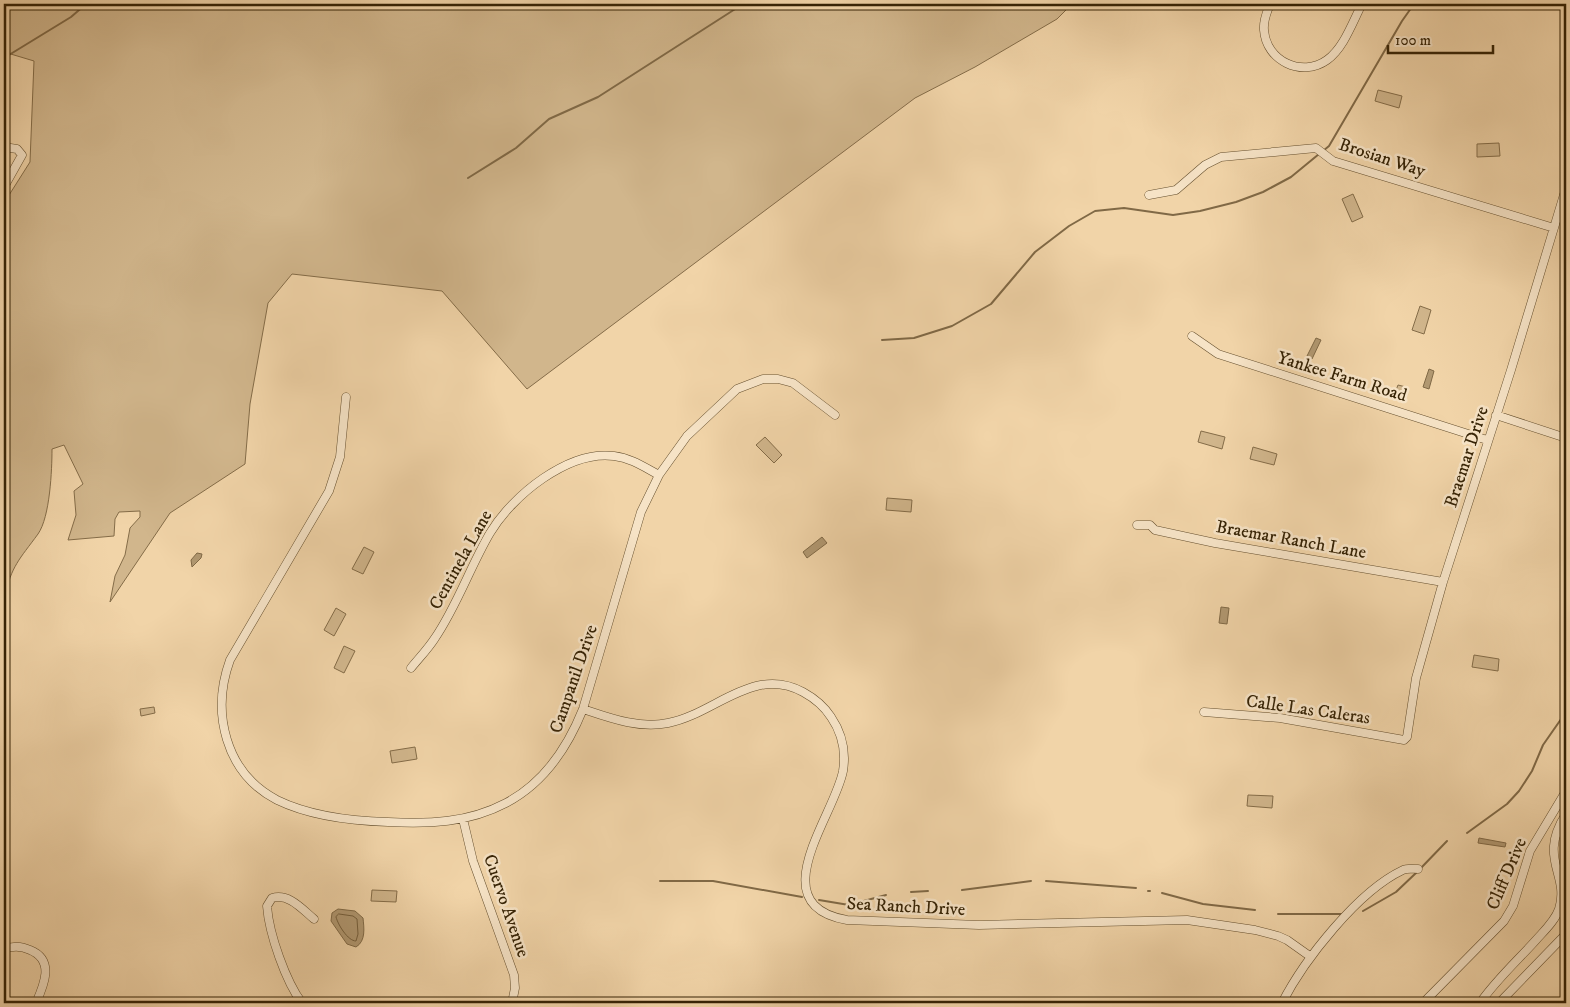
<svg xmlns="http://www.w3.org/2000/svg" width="1570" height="1007" font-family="'IM FELL DW Pica',serif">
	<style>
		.green { fill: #d1b68c; stroke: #846c48 }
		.water { fill: #b19871; stroke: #806946 }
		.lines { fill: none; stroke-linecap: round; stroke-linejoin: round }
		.shore { stroke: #745e3b; stroke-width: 1 }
		.stream { stroke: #806946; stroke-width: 2 }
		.minor-casing { stroke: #654f2e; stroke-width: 9 }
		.minor { stroke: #f6e3c6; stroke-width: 8 }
		.labels { text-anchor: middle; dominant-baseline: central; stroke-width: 5; stroke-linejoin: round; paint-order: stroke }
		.street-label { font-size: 18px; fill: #362305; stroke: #f6e3c6 }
	</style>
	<rect width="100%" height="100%" fill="#f1d4a8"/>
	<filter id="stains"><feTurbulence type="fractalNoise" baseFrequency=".004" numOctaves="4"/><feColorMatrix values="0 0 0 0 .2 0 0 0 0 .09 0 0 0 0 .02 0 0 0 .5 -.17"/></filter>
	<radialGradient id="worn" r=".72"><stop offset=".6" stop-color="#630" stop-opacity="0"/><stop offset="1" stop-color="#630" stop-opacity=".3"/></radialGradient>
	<path class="green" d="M 4,4 L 1072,4 L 1057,19 L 975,67 L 915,98 L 527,389 L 442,291 L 292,274 L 268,303 L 250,404 L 245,464 L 170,513 L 110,602 L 115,576 L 125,555 L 130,528 L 140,517 L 140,511 L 119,512 L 115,519 L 114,536 L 68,540 L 76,515 L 74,491 L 83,484 L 64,445 L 52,449 C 52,470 50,517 38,534 C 19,560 12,565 4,598 L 4,203 L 30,162 L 34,61 L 4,52 Z
		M 1378,90 L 1402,96 L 1399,108 L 1375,101 Z
		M 1499,143 L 1500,156 L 1477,157 L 1477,144 Z
		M 1353,194 L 1363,217 L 1352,222 L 1342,199 Z
		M 1420,306 L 1431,310 L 1424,334 L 1412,330 Z
		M 1398,385 L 1406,387 L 1401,401 L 1393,398 Z
		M 1201,431 L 1225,437 L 1222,449 L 1198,442 Z
		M 765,437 L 782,455 L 774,463 L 756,445 Z
		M 1253,447 L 1277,454 L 1274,465 L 1250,459 Z
		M 887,498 L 912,500 L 911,512 L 886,510 Z
		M 364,547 L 374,552 L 363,574 L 352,569 Z
		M 336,608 L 346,614 L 334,636 L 324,630 Z
		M 344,646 L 355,651 L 344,673 L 334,668 Z
		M 1474,655 L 1499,659 L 1498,671 L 1472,667 Z
		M 154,707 L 155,713 L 141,716 L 140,709 Z
		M 415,747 L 417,759 L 392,763 L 390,751 Z
		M 1248,795 L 1273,796 L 1272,808 L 1247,806 Z
		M 372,890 L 397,891 L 396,902 L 371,901 Z"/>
	<path class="water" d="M 1316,338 L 1321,340 L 1312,359 L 1307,356 Z
		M 1429,369 L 1434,371 L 1429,389 L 1423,387 Z
		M 822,537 L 827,543 L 807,558 L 803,552 Z
		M 197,553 L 202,554 L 201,558 L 192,567 L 191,560 Z
		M 1221,607 L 1229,608 L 1227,624 L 1219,623 Z
		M 1479,838 L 1506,843 L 1505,847 L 1478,843 Z
		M 338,909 L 355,911 L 363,918 C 364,928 366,941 356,947 L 347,944 L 331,921 L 332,913 Z"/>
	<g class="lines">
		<path class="shore" d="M 339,914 L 353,916 L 357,919 L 358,934 L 356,941 C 348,941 338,925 336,917 Z"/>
		<path class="stream" d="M 4,58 L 71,17 L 86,4
			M 1323,151 L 1329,146 L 1402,21 L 1414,4
			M 468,178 L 516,148 L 549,119 L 598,97 L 743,4
			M 882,340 L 914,338 L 952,326 L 991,304 L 1035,252 L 1069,226 L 1095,211 L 1124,208 L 1173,215 L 1200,211 L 1236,202 L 1263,192 L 1291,177 L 1319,154
			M 1467,833 L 1507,804 L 1519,791 L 1532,771 L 1543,745 L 1566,712
			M 1420,869 L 1447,841
			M 660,881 L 713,881 L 802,897
			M 1046,881 L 1136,888
			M 962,890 L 1031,881
			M 1148,891 L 1150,891
			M 911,892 L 928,891
			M 1162,893 L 1203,904 L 1255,910
			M 819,900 L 849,905 L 886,895
			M 1363,911 L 1396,892 L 1417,872
			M 1278,914 L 1341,914"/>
		<defs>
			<path id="minor" d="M 1270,4 C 1267,12 1263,20 1264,30 C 1266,61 1302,78 1327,60 C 1344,48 1353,21 1362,4
				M 4,147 L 17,149 L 22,155 L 4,187
				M 1149,195 L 1176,190 L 1205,165 L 1221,157 L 1316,148 L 1333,161 L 1554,228
				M 1192,336 L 1218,354 L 1487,440
				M 346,397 L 340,457 L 329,491 L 230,660 C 211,712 225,773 277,800 C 310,816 352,821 388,822 C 429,824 468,823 506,803 C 544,783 567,749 583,709 L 641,512 L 659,475 L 687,436 L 737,389 L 763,379 L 778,379 L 793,383 L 835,415
				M 1496,415 L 1566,438
				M 1137,525 L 1150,525 L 1155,530 L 1215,543 L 1443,582
				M 411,668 C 419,658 428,649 435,638 C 457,606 470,567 490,533 C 512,496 568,450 614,456 C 631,458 644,467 659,475
				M 583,709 C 610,718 639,729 668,723 C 715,714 753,665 803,692 C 814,698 824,706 831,717 C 842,733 846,752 843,771 C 835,815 760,905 847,920 L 979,925 L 1187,920 L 1255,930 L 1278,936 L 1287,940 L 1311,957
				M 1204,712 L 1280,718 L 1404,740 L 1407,737 L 1416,678 L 1443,582 L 1511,370 L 1566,188
				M 463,819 L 473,861 L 514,975 L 515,988 L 512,1003
				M 4,949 C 12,946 22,946 30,950 C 55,960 44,985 36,1003
				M 302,1003 C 286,982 269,934 267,906 L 272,898 C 289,893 302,909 314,919
				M 1282,1003 C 1304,960 1358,891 1403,870 C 1407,868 1413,869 1418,869
				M 1423,1003 L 1504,921 L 1513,906 L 1530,851 L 1566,791
				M 1480,1003 C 1496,980 1518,960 1536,940 C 1544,931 1555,921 1559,909 C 1570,874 1537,859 1566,814
				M 1499,1003 L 1566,934"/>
		</defs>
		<use href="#minor" class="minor-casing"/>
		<use href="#minor" class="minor"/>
	</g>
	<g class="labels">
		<g class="street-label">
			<text transform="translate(1382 158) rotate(18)">Brosian Way</text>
			<text transform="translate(1342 377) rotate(17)">Yankee Farm Road</text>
			<text transform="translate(1467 457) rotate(-72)">Braemar Drive</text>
			<text transform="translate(1291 540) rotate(10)">Braemar Ranch Lane</text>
			<text transform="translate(461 560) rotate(-61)">Centinela Lane</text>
			<text transform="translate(574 679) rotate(-71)">Campanil Drive</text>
			<text transform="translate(1308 710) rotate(8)">Calle Las Caleras</text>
			<text transform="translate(1507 874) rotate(-67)">Cliff Drive</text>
			<text transform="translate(506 906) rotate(71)">Cuervo Avenue</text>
			<text transform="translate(906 907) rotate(3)">Sea Ranch Drive</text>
		</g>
	</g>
	<rect width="1570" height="1007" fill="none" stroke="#f1d4a8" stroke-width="20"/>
	<rect x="5" y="5" width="1560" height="997" fill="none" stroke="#362305" stroke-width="2.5"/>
	<rect x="10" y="10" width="1550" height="987" fill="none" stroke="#362305"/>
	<path d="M1388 45v8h105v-8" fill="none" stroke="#362305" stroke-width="2.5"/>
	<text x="1395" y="45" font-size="15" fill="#362305" stroke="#f6e3c6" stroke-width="4" paint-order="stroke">100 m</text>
	<rect width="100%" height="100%" filter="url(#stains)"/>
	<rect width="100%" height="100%" fill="url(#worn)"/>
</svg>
